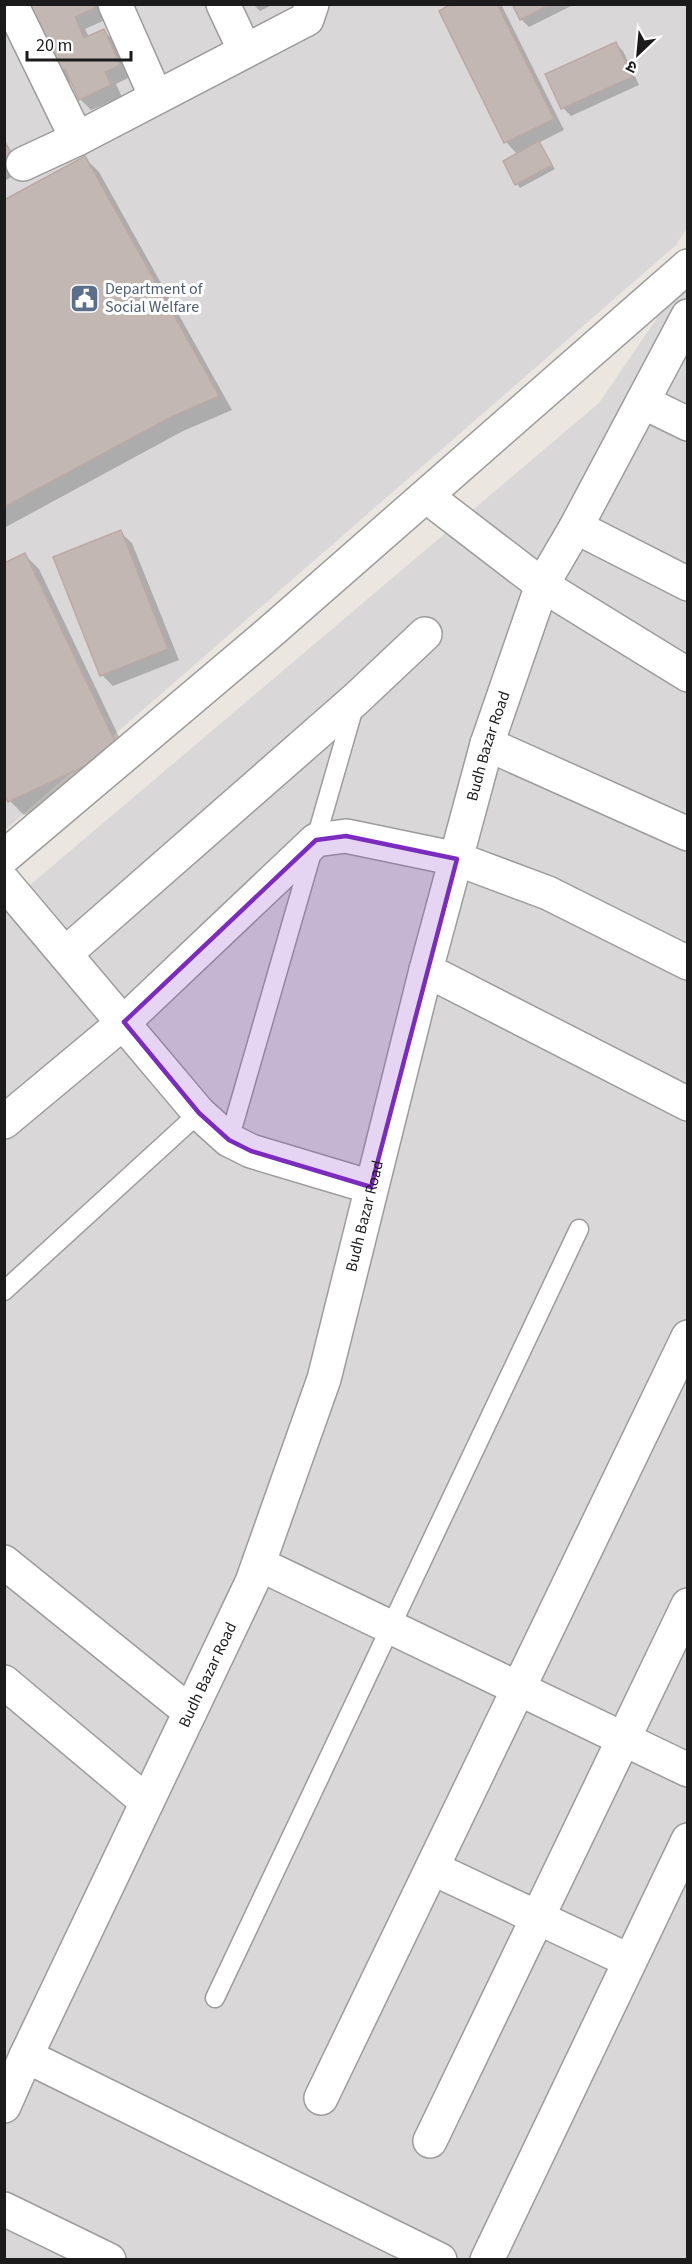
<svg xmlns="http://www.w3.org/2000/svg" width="692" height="2264" font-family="'Source Sans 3','Noto Sans Devanagari',sans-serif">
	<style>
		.residential { fill: #d9d7d8 }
		.shadow { fill: #0003 }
		.building { fill: #c3b7b4; stroke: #bda9a3; stroke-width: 1.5 }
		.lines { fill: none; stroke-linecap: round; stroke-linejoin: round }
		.service-casing { stroke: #9c9c9c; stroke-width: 21 }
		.minor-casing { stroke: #9c9c9c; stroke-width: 36 }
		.tertiary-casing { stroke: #9c9c9c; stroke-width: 36 }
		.service { stroke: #fff; stroke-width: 18 }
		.minor { stroke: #fff; stroke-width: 33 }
		.tertiary { stroke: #fff; stroke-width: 33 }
		.marked { fill: #7b2cbf; fill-opacity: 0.2; stroke: #7b2cbf; stroke-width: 4.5; stroke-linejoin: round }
		.labels { text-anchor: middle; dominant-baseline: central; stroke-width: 6; stroke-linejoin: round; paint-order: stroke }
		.service-label { font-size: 16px; fill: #4e5e75; stroke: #fff; text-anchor: start }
		.street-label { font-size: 16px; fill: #1b1b1b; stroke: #fff }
	</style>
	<rect width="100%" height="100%" fill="#ece6e0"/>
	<path class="residential" d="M 5,5 L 687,5 L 687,228 L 676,245 L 5,830 Z
		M 687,274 L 687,2259 L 5,2259 L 4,907 L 599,403 Z"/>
	<path class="shadow" d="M 32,4 L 98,4 L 105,20 L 85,29 L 89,37 L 104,31 L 115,42 L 130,77 L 116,84 L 122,97 L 91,110 L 80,99 L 72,82 L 69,83 L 58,72 Z
		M 253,4 L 274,4 L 260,11 Z
		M 455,4 L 501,4 L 564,130 L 538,143 L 555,169 L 520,188 L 517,184 L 518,155 L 506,142 Z
		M 514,4 L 575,4 L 529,27 L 521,19 Z
		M 615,43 L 623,51 L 639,85 L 571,116 L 563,108 Z
		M 4,140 L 23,171 L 4,181 Z
		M 85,158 L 99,172 L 232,410 L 183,431 L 4,528 L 4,201 Z
		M 120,532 L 132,543 L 179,660 L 113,686 L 102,675 Z
		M 25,555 L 39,569 L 132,764 L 24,815 L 10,801 Z"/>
	<path class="building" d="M 28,4 L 93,4 L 95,8 L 75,17 L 84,38 L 104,29 L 120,65 L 105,72 L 111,85 L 79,100 L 65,69 L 57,72 Z
		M 451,4 L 497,4 L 554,119 L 504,143 L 439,11 Z
		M 512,4 L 551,4 L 520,20 Z
		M 616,42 L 632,77 L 561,109 L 545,74 Z
		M 4,140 L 16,162 L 4,169 Z
		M 539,141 L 552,165 L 515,185 L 503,161 Z
		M 85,156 L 219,396 L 169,418 L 4,507 L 4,200 Z
		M 121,530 L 168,649 L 100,676 L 53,557 Z
		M 25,553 L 119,750 L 8,802 L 4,794 L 4,563 Z"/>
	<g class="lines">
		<defs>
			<path id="service" d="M 229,1140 L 354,707
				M 4,1291 L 199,1113
				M 215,1998 L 579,1229"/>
			<g id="minor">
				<path d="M 11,4 L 77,139"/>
				<path d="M 115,4 L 156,97"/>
				<path d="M 223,4 L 245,51"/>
				<path d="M 23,164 L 77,139 L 307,19 L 312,4"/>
				<path d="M 643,402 L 688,424"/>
				<path d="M 426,496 L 542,585 L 688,675"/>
				<path d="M 576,527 L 688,584"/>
				<path d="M 487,744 L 688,834"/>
				<path d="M 4,882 L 199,1113 L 229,1140 L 251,1151 L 371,1187"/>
				<path d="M 65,954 L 356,699 L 425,634"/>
				<path d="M 426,970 L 688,1104"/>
				<path d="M 4,1122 L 124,1022 L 316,840 L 346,836 L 457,859 L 548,893 L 688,963"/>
				<path d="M 4,1562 L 190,1712"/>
				<path d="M 259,1564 L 688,1770"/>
				<path d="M 4,1682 L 147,1802"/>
				<path d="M 432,1868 L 628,1960"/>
				<path d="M 26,2056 L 440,2260"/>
				<path d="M 321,2098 L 688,1337"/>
				<path id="s1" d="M 4,2106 L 26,2056 L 252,1582 L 324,1379 L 426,970 L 487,744 L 542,585 L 576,527 L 688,316"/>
				<path d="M 430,2141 L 688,1605"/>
				<path d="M 4,2209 L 109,2260"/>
				<path d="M 487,2260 L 688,1840"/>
			</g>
			<path id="tertiary" d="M 4,857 L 269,633 L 688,266"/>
		</defs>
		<use href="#service" class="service-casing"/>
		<use href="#minor" class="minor-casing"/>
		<use href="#tertiary" class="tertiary-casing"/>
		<use href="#service" class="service"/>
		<use href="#minor" class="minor"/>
		<use href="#tertiary" class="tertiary"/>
	</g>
	<path class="marked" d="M 346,836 L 457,859 L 371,1187 L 251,1151 L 229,1140 L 199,1113 L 124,1022 L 316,840 Z"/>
	<defs>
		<symbol id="civic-square" viewBox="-11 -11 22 22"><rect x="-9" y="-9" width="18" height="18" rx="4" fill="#5c6f8a" stroke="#fff"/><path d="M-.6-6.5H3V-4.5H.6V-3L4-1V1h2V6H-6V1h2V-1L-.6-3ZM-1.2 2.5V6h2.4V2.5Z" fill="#fff"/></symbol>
	</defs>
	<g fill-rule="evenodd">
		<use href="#civic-square" x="68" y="282" width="33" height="33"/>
	</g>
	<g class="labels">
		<g class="service-label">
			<text x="105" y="289">Department of<tspan x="105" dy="18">Social Welfare</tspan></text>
		</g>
		<g class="street-label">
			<text stroke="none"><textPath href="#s1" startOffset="1449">Budh Bazar Road</textPath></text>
			<text stroke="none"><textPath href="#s1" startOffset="963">Budh Bazar Road</textPath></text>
			<text stroke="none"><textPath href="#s1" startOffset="477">Budh Bazar Road</textPath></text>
		</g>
	</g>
	<rect width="692" height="2264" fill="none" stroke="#1b1b1b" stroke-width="12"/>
	<g transform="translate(638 54) rotate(206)" stroke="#ffffff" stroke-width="4.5" paint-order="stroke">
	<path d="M0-4.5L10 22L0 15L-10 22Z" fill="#1b1b1b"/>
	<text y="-9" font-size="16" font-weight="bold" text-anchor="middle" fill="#1b1b1b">उ</text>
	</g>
	<path d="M27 51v9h104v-9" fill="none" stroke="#1b1b1b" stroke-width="3"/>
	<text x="36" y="51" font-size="18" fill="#1b1b1b" stroke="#ffffff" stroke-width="4.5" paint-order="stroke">20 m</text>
</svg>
